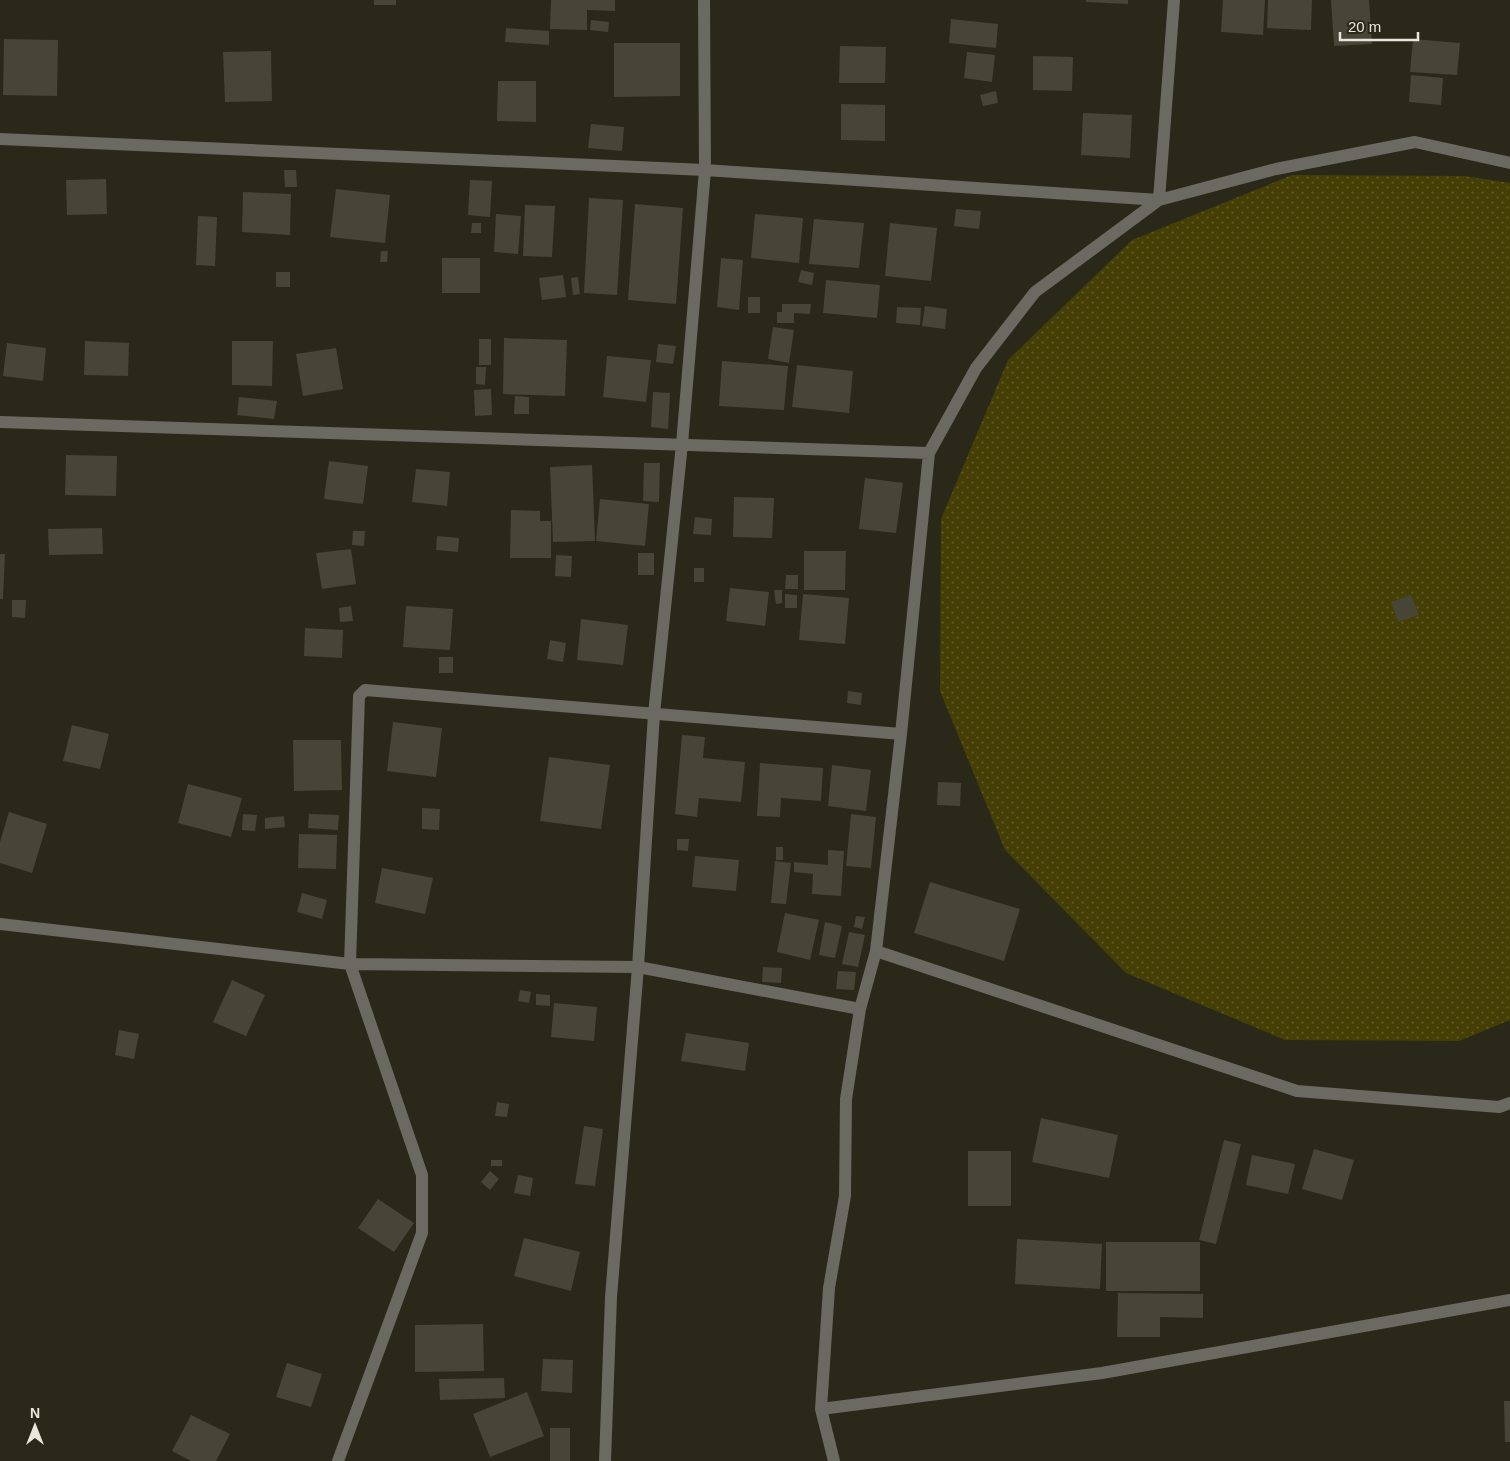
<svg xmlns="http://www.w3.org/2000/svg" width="1510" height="1461" font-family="Arial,sans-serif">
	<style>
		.grass { fill: url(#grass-dots) }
		.building { fill: #474535 }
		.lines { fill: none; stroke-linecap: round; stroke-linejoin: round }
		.minor { stroke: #6a6962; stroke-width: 12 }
	</style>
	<defs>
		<pattern id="grass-dots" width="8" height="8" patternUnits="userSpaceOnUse" patternTransform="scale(1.25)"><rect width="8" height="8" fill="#453e05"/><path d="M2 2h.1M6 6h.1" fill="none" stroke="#605a29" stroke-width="1.8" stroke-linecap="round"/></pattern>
	</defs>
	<rect width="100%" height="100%" fill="#2a2819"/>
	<path class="grass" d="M 1292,175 L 1465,176 L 1510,183 L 1510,1020 L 1459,1041 L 1285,1040 L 1126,973 L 1005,850 L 940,691 L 941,519 L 1008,360 L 1132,240 Z"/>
	<path class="building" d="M 374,0 L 396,0 L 396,5 L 374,5 Z
		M 551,0 L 615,0 L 615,11 L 587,10 L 587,30 L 550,29 Z
		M 1086,0 L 1128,0 L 1128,4 L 1086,2 Z
		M 1223,0 L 1265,0 L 1263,35 L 1221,32 Z
		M 1268,0 L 1312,0 L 1311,30 L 1267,28 Z
		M 1331,0 L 1369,0 L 1372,44 L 1334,46 Z
		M 951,19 L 998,24 L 996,48 L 949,43 Z
		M 591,20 L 609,22 L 608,32 L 590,30 Z
		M 506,28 L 549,31 L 549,45 L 505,42 Z
		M 4,39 L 58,40 L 57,96 L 3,95 Z
		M 1413,39 L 1460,43 L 1457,75 L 1410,72 Z
		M 614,43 L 680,43 L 680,96 L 614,97 Z
		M 840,46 L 886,47 L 885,83 L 839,83 Z
		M 271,51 L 272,101 L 225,102 L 223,52 Z
		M 967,52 L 995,55 L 992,82 L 964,78 Z
		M 1033,56 L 1073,57 L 1072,91 L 1033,90 Z
		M 1411,75 L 1443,78 L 1441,105 L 1409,102 Z
		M 498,81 L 536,81 L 536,122 L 497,121 Z
		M 996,91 L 998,103 L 983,106 L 980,95 Z
		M 841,104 L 885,105 L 885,141 L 841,140 Z
		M 1083,113 L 1132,115 L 1130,158 L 1081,155 Z
		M 591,124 L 624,127 L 622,151 L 588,148 Z
		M 284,170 L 296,170 L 297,187 L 285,187 Z
		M 106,179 L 107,214 L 67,215 L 66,180 Z
		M 470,180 L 492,181 L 490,217 L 468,215 Z
		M 336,189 L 390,195 L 385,243 L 330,237 Z
		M 243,192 L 291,194 L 290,235 L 242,232 Z
		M 589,198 L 623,200 L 617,295 L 584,293 Z
		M 635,204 L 683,208 L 676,304 L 628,300 Z
		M 525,205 L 555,206 L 552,257 L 523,256 Z
		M 956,209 L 981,211 L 979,229 L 954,226 Z
		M 496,214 L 521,216 L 518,254 L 494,252 Z
		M 755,214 L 803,218 L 799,263 L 751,258 Z
		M 198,216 L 217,217 L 215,266 L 196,265 Z
		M 814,219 L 864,223 L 859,268 L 809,264 Z
		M 472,223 L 481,223 L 481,233 L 471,233 Z
		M 890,223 L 937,228 L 931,281 L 885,276 Z
		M 381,251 L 388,251 L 387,262 L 380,262 Z
		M 442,258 L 480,258 L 480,293 L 442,293 Z
		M 721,258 L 743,260 L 739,310 L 717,307 Z
		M 801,270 L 814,273 L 812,285 L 798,282 Z
		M 276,272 L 290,272 L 290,287 L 276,287 Z
		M 563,275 L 566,297 L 542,300 L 539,278 Z
		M 578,277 L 580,294 L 573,295 L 571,278 Z
		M 826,280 L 880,285 L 877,318 L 823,313 Z
		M 748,297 L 760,297 L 760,313 L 748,313 Z
		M 782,304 L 811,304 L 810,314 L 794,313 L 794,323 L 777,323 L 777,312 L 782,312 Z
		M 925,306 L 947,309 L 945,329 L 922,326 Z
		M 897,307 L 921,308 L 920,325 L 896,323 Z
		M 773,327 L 794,330 L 789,363 L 768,359 Z
		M 504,338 L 567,340 L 565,396 L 503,394 Z
		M 479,339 L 491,339 L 491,365 L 479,365 Z
		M 85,341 L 129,343 L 128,376 L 84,375 Z
		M 232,341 L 273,341 L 272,386 L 232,385 Z
		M 7,343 L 46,348 L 43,381 L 3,376 Z
		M 658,344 L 676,346 L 673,364 L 656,362 Z
		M 336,348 L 343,389 L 303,396 L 296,354 Z
		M 607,356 L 651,360 L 646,402 L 603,397 Z
		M 722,361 L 788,366 L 784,410 L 719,406 Z
		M 797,365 L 853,371 L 849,413 L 792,407 Z
		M 476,367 L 486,367 L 485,385 L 476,384 Z
		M 491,389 L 492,415 L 475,416 L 474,390 Z
		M 653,392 L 670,393 L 668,429 L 651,427 Z
		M 515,396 L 529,397 L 529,414 L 514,414 Z
		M 239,397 L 277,401 L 274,419 L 237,415 Z
		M 66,455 L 117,456 L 116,496 L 65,495 Z
		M 329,461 L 368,466 L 363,504 L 324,499 Z
		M 644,463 L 660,463 L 659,502 L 643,501 Z
		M 592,465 L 595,541 L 553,542 L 550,467 Z
		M 416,469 L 450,472 L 447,506 L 412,502 Z
		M 865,478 L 903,483 L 896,533 L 859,529 Z
		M 734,497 L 774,498 L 772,538 L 733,537 Z
		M 600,499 L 649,504 L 645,546 L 596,541 Z
		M 511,510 L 540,511 L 540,521 L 551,521 L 551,558 L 510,558 Z
		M 695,517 L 712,519 L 711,535 L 693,534 Z
		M 102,528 L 103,554 L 49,555 L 48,529 Z
		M 353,531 L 365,531 L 364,546 L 352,545 Z
		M 437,536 L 459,538 L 458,552 L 436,550 Z
		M 351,549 L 356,584 L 322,589 L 316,553 Z
		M 804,551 L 846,551 L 845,590 L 804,590 Z
		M 638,553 L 654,553 L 654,575 L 638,575 Z
		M 0,554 L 5,554 L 3,599 L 0,599 Z
		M 556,555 L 572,556 L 571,577 L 555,576 Z
		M 694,568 L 704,568 L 704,582 L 694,582 Z
		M 786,575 L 798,575 L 798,589 L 785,589 Z
		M 730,588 L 769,592 L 765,626 L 726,621 Z
		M 774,590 L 782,590 L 782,603 L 776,604 Z
		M 785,594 L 797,595 L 797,608 L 785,608 Z
		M 803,594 L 849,598 L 845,644 L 799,640 Z
		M 1411,595 L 1419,615 L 1398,622 L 1391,602 Z
		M 12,600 L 26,600 L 25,618 L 12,617 Z
		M 351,606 L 353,621 L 340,622 L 339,608 Z
		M 406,606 L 453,609 L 450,650 L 403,647 Z
		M 581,619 L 628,625 L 623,665 L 577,660 Z
		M 305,628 L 343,630 L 342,658 L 304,656 Z
		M 550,640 L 566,643 L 563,662 L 547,659 Z
		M 439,657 L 453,657 L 453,673 L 439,673 Z
		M 848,691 L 862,693 L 861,705 L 847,703 Z
		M 393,722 L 442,728 L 436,777 L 387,771 Z
		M 72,725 L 109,734 L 100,769 L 63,761 Z
		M 682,735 L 705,737 L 703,758 L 745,762 L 741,802 L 699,798 L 697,817 L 675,814 Z
		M 293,740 L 341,740 L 342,790 L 294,791 Z
		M 549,757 L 610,765 L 601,829 L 540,821 Z
		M 760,763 L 823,768 L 821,801 L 781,798 L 780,817 L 757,816 Z
		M 832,765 L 871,770 L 866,811 L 828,806 Z
		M 938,782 L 961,783 L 960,806 L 937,805 Z
		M 188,784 L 242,798 L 231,837 L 178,823 Z
		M 422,808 L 440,809 L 439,830 L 422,829 Z
		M 9,812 L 47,824 L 32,873 L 0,863 L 0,842 Z
		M 243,814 L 257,815 L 255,831 L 242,830 Z
		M 309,814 L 339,815 L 338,830 L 308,828 Z
		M 851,814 L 876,817 L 871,868 L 846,866 Z
		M 284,816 L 285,827 L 265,829 L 265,818 Z
		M 299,834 L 337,835 L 336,869 L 298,868 Z
		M 677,839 L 689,839 L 688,851 L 677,850 Z
		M 776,847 L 783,847 L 783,860 L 776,860 Z
		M 828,850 L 844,851 L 841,896 L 812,894 L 813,874 L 794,872 L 794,862 L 828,865 Z
		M 695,856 L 739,860 L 736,891 L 692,887 Z
		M 775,861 L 791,863 L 786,904 L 771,903 Z
		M 382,868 L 433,878 L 425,914 L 375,903 Z
		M 930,882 L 1020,909 L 1004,961 L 914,933 Z
		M 302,893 L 327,900 L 322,919 L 297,912 Z
		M 785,913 L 819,920 L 810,960 L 777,952 Z
		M 856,916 L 865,917 L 862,929 L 854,927 Z
		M 825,922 L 842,926 L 835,958 L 819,955 Z
		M 849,932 L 865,935 L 858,967 L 842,964 Z
		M 763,967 L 782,968 L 781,983 L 762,982 Z
		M 838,971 L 856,972 L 854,990 L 836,989 Z
		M 232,980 L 265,995 L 246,1036 L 213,1022 Z
		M 520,990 L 531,992 L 529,1003 L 518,1001 Z
		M 536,994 L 550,995 L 550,1006 L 536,1005 Z
		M 554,1003 L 597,1007 L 594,1041 L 551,1037 Z
		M 119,1030 L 139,1034 L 134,1059 L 115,1055 Z
		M 686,1033 L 749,1043 L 745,1071 L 681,1061 Z
		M 497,1102 L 509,1104 L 507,1117 L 495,1116 Z
		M 1041,1118 L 1118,1135 L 1109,1178 L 1032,1162 Z
		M 584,1126 L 603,1129 L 595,1186 L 575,1184 Z
		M 1224,1140 L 1241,1144 L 1216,1244 L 1199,1240 Z
		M 1314,1149 L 1354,1160 L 1342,1200 L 1302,1189 Z
		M 968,1151 L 1011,1151 L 1011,1206 L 968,1206 Z
		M 1252,1155 L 1295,1164 L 1288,1194 L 1246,1185 Z
		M 491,1160 L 502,1160 L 502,1166 L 491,1166 Z
		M 490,1171 L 499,1179 L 490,1190 L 481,1182 Z
		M 518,1175 L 533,1178 L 530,1196 L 514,1193 Z
		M 378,1199 L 414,1223 L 394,1252 L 358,1228 Z
		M 524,1238 L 580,1252 L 571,1291 L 514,1276 Z
		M 1017,1239 L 1102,1244 L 1100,1289 L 1015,1284 Z
		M 1106,1242 L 1200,1242 L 1200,1291 L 1106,1291 Z
		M 1118,1293 L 1203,1294 L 1203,1318 L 1160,1317 L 1160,1337 L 1117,1337 Z
		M 483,1324 L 484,1371 L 415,1372 L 415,1325 Z
		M 543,1359 L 573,1360 L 572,1393 L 541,1391 Z
		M 287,1363 L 322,1374 L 311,1407 L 276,1397 Z
		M 504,1378 L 505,1398 L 440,1400 L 439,1379 Z
		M 527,1392 L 544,1436 L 490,1457 L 473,1414 Z
		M 1504,1401 L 1510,1401 L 1510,1442 L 1505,1442 Z
		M 191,1415 L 230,1434 L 216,1461 L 191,1461 L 172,1451 Z
		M 550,1428 L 570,1428 L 570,1461 L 550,1461 Z"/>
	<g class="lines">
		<path class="minor" d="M 0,139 L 705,170 L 1159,200 L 1276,169 L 1415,142 L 1510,163
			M 0,422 L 929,453
			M 0,924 L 350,964 L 638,967 L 860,1009
			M 876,951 L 1297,1091 L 1499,1107 L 1510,1103
			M 821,1409 L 1102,1373 L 1510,1300
			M 338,1461 L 422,1233 L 422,1175 L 350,964 L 359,696 L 365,690 L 901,734
			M 605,1461 L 611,1297 L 638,967 L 654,714 L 682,444 L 705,170 L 704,0
			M 834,1461 L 821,1409 L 829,1288 L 845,1196 L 846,1099 L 860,1009 L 876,951 L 901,734 L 929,453 L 976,368 L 1035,292 L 1159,200 L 1174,0"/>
	</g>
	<g transform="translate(35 1426)" stroke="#2a2819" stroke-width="4" paint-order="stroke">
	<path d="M0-4L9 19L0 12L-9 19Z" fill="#e8e7dd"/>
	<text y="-8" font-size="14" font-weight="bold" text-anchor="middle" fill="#e8e7dd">N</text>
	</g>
	<path d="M1340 32v8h78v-8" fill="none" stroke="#e8e7dd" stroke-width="2.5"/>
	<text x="1348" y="32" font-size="15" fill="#e8e7dd" stroke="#2a2819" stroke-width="4" paint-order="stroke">20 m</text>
</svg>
